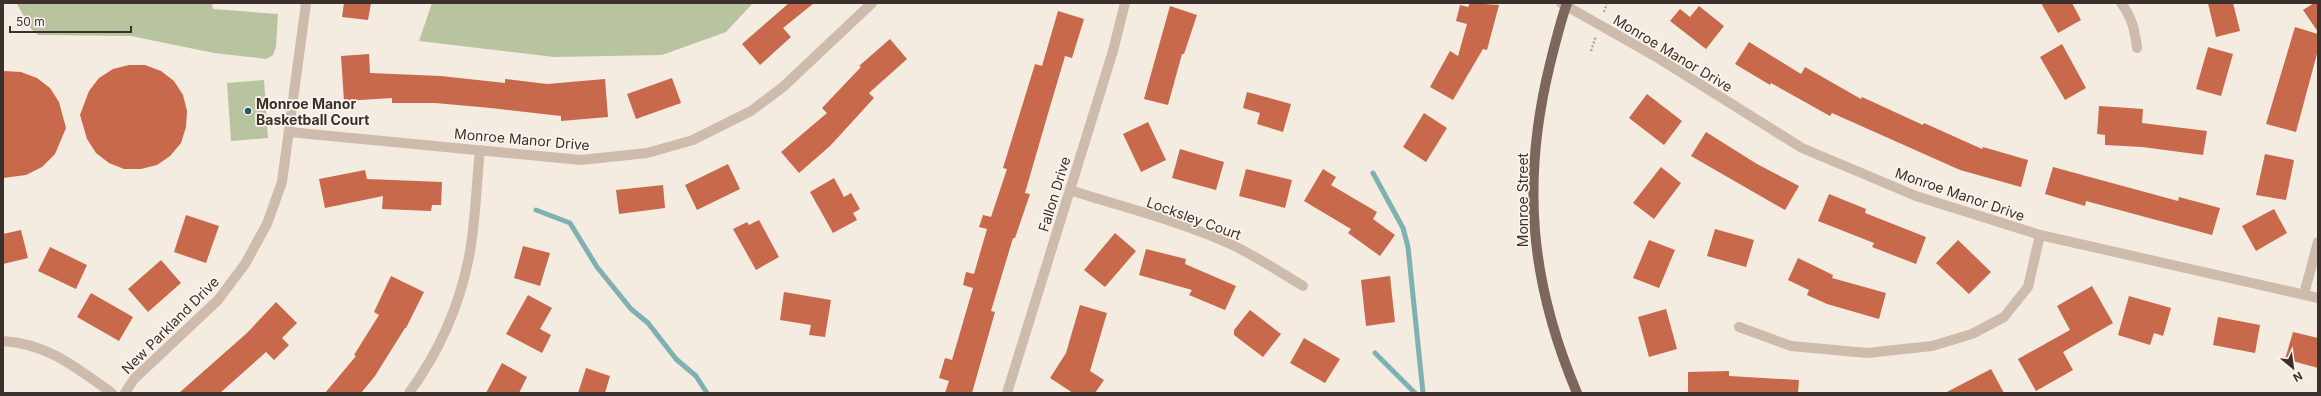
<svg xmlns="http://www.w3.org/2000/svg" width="2321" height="396" font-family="Inter,sans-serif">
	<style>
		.green { fill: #b8c4a0 }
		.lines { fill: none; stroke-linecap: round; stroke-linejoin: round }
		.stream { stroke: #7fb0b2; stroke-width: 5 }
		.building { fill: #c8694b }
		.path { stroke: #b9a596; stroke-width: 2.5; stroke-dasharray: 2 2; stroke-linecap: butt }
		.minor { stroke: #cdbbac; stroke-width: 10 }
		.major { stroke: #7d675c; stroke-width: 10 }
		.poi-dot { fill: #1f5a5e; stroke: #fbf5ee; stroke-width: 1.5 }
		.labels { text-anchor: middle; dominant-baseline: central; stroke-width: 3.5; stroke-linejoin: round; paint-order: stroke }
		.street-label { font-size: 14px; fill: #3b302b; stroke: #fbf5ee }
		.poi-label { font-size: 14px; font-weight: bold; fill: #3b302b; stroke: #fbf5ee; text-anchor: start }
	</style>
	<rect width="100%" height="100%" fill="#f4ebe1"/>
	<path class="green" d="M 212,3 L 213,9 L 278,14 L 276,47 L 273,55 L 266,59 L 214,53 L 131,36 L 38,35 L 31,29 L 17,4 Z
		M 432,3 L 753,3 L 726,32 L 662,55 L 554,57 L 419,41 Z
		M 264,80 L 268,138 L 231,141 L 227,83 Z"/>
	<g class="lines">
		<path class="stream" d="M 1373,173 L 1403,228 L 1408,247 L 1423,393
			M 536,210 L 570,223 L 597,267 L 631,309 L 648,323 L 676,359 L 696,376 L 707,393
			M 1375,353 L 1415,393"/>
	</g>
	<path class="building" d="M 344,3 L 371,3 L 368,20 L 342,17 Z
		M 789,3 L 814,3 L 783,28 L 791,37 L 760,65 L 742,44 Z
		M 1470,3 L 1499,5 L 1487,50 L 1483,49 L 1453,100 L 1430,87 L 1450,51 L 1458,56 L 1467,24 L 1456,21 L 1460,5 L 1468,7 Z
		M 2041,3 L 2072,3 L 2081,20 L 2058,33 Z
		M 2208,3 L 2233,3 L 2240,31 L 2216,37 Z
		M 2314,3 L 2318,3 L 2318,32 L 2303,10 Z
		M 1170,6 L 1197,15 L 1184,54 L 1182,54 L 1168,105 L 1144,99 Z
		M 1699,6 L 1724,26 L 1706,49 L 1670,21 L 1680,9 L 1690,17 Z
		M 1058,11 L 1084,19 L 1072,58 L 1065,56 L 1047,117 L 1025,193 L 1030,194 L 1015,238 L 1013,238 L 991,311 L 995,312 L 972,393 L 945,393 L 949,381 L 939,378 L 945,358 L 952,360 L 973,288 L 963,285 L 966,272 L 974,274 L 987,229 L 979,227 L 983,215 L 991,217 L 1007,169 L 1003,168 L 1035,64 L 1042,66 Z
		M 2295,27 L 2318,34 L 2318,50 L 2296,132 L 2266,124 Z
		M 890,39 L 907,59 L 869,93 L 874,98 L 830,146 L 799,173 L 781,152 L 827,113 L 822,108 L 861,67 L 859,66 Z
		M 1749,42 L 1801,74 L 1805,67 L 1861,99 L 1862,97 L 1923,125 L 1924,123 L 1982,149 L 1983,147 L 2028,160 L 2021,187 L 1960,170 L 1832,113 L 1830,116 L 1771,83 L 1770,85 L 1735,64 Z
		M 2062,44 L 2086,88 L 2065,100 L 2040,57 Z
		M 2208,47 L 2233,54 L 2221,96 L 2196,89 Z
		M 369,54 L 370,73 L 441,76 L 505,83 L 505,79 L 547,84 L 605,79 L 608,117 L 561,121 L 561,116 L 491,108 L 435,103 L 392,103 L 392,98 L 344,101 L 341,56 Z
		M 129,65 L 145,65 L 161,71 L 174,81 L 183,95 L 187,111 L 186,127 L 181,143 L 170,156 L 157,165 L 141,169 L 124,169 L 109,163 L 96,153 L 87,139 L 80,115 L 89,91 L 99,78 L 113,69 Z
		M 3,71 L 21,72 L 37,78 L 50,88 L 59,102 L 66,128 L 55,154 L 42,167 L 26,175 L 3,178 Z
		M 672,78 L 681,103 L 636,119 L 627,94 Z
		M 1247,92 L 1291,104 L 1283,132 L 1257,124 L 1260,113 L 1243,108 Z
		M 1647,94 L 1682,121 L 1664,145 L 1629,118 Z
		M 2099,106 L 2143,109 L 2142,123 L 2207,131 L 2203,155 L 2142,147 L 2105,145 L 2105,135 L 2097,134 Z
		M 1424,113 L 1447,128 L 1426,162 L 1403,147 Z
		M 1148,122 L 1166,160 L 1141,172 L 1123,134 Z
		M 1706,132 L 1757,164 L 1799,186 L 1785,210 L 1691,156 Z
		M 1180,149 L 1224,162 L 1216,190 L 1172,178 Z
		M 2265,154 L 2294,160 L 2286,200 L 2256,195 Z
		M 728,164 L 740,189 L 697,210 L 685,185 Z
		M 1661,167 L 1681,183 L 1654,219 L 1633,203 Z
		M 2053,167 L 2178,201 L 2179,197 L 2220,208 L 2212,235 L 2086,201 L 2085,206 L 2045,194 Z
		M 1246,169 L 1292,180 L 1285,208 L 1239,196 Z
		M 1323,169 L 1336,177 L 1331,185 L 1377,212 L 1373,219 L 1395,235 L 1380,256 L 1348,233 L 1351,229 L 1304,201 Z
		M 365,170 L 367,179 L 442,182 L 441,205 L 432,205 L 431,211 L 382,209 L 383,196 L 325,208 L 319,179 Z
		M 834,178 L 844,197 L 851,193 L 860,209 L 853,213 L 857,220 L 833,233 L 810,192 Z
		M 663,185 L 665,208 L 619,214 L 616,190 Z
		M 1829,194 L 1866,209 L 1865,213 L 1926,237 L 1916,264 L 1872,247 L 1874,243 L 1818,221 Z
		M 2274,209 L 2287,233 L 2256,251 L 2242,226 Z
		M 186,215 L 219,226 L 206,263 L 174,252 Z
		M 759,220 L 779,257 L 756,270 L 733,229 L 747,222 L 749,225 Z
		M 1715,229 L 1754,240 L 1746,267 L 1707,256 Z
		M 21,230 L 28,258 L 3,264 L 3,234 Z
		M 1115,233 L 1136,251 L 1105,287 L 1084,270 Z
		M 1649,240 L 1675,250 L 1659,288 L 1633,278 Z
		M 1958,240 L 1991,272 L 1969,294 L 1936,263 Z
		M 523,246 L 550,253 L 540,286 L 514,278 Z
		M 50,247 L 87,265 L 76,289 L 38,271 Z
		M 1146,249 L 1186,259 L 1185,264 L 1236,286 L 1225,310 L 1189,295 L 1192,290 L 1139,275 Z
		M 1798,258 L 1833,275 L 1832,278 L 1886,293 L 1879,319 L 1827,304 L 1807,295 L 1809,290 L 1788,280 Z
		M 161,260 L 181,283 L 148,312 L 128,289 Z
		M 391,276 L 424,292 L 406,328 L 405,328 L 375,376 L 361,393 L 325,393 L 356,356 L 354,355 L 379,315 L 374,312 Z
		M 1390,276 L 1395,322 L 1366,326 L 1361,280 Z
		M 2092,286 L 2113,323 L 2063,352 L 2073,370 L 2036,391 L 2018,359 L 2070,330 L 2057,306 Z
		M 784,292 L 831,300 L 825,337 L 809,335 L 811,325 L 780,320 Z
		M 91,293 L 133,317 L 119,341 L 77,317 Z
		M 528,295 L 552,308 L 540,329 L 551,335 L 542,353 L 506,334 Z
		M 2129,296 L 2171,308 L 2163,336 L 2154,333 L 2150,345 L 2118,335 Z
		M 276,302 L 297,323 L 282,338 L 289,345 L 274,360 L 266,352 L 220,393 L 179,393 L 247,333 Z
		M 1080,305 L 1107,313 L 1090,371 L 1104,380 L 1095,393 L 1073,393 L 1050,378 L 1066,353 Z
		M 1666,309 L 1677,349 L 1649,357 L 1638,317 Z
		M 1250,310 L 1281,334 L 1263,357 L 1234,335 L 1234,330 Z
		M 2218,317 L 2260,325 L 2255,353 L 2213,345 Z
		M 2293,332 L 2318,338 L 2318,368 L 2285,359 Z
		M 1304,338 L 1340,359 L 1325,383 L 1290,363 Z
		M 502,363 L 527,377 L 519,393 L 486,393 Z
		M 586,368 L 610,376 L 605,393 L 578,393 Z
		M 1991,369 L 2004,393 L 1945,393 Z
		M 1729,371 L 1729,376 L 1799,380 L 1798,393 L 1688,393 L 1688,372 Z"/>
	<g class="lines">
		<path class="path" d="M 1604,12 L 1607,3
			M 1591,51 L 1596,36"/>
		<path class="minor" d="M 1561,3 L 1658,58 L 1802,148 L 1916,196 L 2040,235 L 2318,298
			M 2121,3 C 2132,17 2135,31 2137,48
			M 289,132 L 581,160 L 647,153 L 693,140 L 751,111 L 783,87 L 872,3
			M 1070,190 C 1122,207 1176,220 1226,242 C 1253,254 1278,271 1303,286
			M 2304,294 L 2318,242
			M 1739,327 L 1791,346 L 1867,353 L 1932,346 L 1972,334 L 2004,317 L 2028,287 L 2040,235
			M 3,341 C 49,344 76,368 112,393
			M 125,393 L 134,379 L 218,300 L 245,264 L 267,224 L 282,182 L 306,3
			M 409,393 C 439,352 459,308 469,257 C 476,222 476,185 480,150
			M 1007,393 L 1113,51 L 1125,3"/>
		<path class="major" d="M 1567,3 C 1560,23 1555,44 1550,64 C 1521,182 1530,282 1577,393"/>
	</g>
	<circle class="poi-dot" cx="248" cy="111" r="4"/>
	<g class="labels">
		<g class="street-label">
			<text transform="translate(1673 53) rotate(31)">Monroe Manor Drive</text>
			<text transform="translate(522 139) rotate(5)">Monroe Manor Drive</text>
			<text transform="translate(1054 194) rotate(-73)">Fallon Drive</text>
			<text transform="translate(1960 194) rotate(19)">Monroe Manor Drive</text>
			<text transform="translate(1522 200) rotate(-90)">Monroe Street</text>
			<text transform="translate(1194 218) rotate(20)">Locksley Court</text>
			<text transform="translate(170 325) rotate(-45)">New Parkland Drive</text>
		</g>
		<g class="poi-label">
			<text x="256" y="103">Monroe Manor<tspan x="256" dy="16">Basketball Court</tspan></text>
		</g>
	</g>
	<rect width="2321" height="396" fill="none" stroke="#3b302b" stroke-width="8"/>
	<g transform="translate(2293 368) rotate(151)" stroke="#fbf5ee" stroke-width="3" paint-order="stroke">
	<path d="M0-3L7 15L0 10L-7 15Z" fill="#3b302b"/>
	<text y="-6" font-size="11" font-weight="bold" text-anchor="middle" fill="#3b302b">N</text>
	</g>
	<path d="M10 26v6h121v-6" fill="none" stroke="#3b302b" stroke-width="2"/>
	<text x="16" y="26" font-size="12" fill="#3b302b" stroke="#fbf5ee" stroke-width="3" paint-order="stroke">50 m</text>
</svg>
